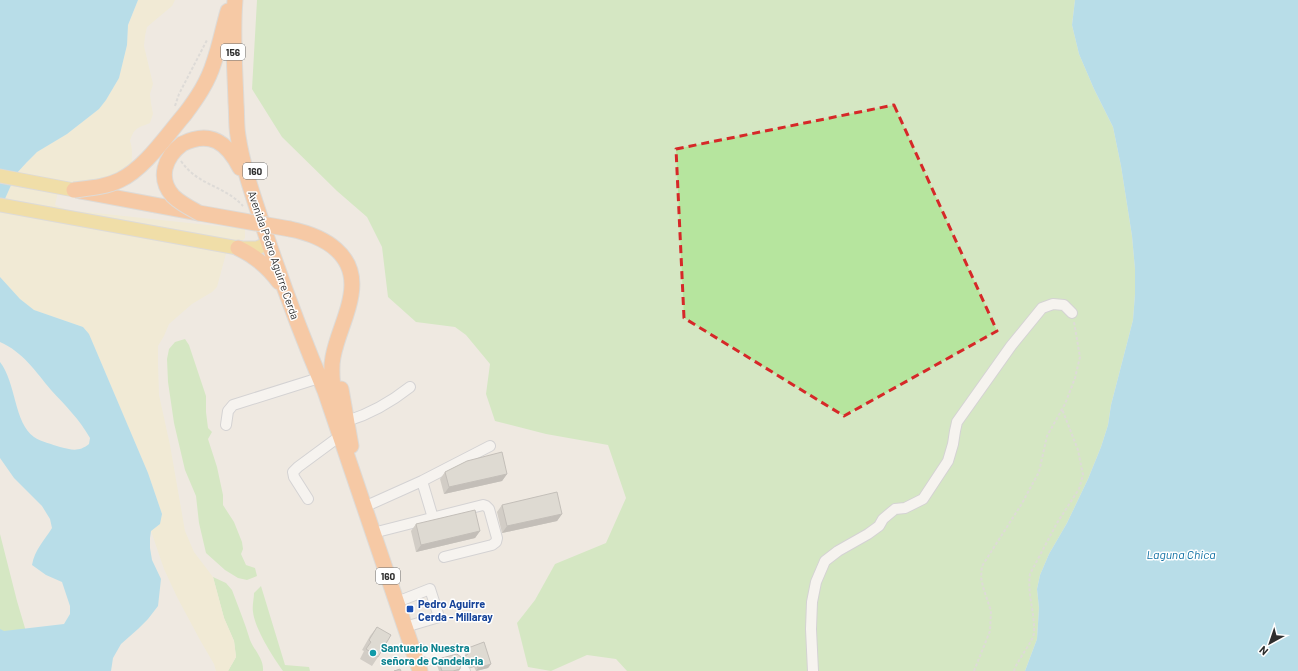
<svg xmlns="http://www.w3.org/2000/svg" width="1298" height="671" font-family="Barlow,sans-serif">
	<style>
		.green { fill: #b6e59e }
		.sand { fill: #f3ecc5 }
		.water { fill: #75cff0 }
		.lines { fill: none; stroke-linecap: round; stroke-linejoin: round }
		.minor-casing { stroke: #b4b7c1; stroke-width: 12 }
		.major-casing { stroke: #c9c9c9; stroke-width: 15 }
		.highway-casing { stroke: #c9c9c9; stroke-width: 17 }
		.path { stroke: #c9c9c9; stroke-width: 2; stroke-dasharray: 3 2; stroke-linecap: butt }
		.minor { stroke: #fff; stroke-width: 10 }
		.major { stroke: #f2d163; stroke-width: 13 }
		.highway { stroke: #ffa35c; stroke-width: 15 }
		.highway-bridge-casing { stroke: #c9c9c9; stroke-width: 17; stroke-linecap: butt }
		.highway-bridge { stroke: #ffa35c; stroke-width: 15 }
		.wall { fill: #afaba4 }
		.shaded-wall { fill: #8e8b86 }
		.building { fill: #cbc7bf; stroke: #8e8b86 }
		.marked { fill: none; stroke: #d62828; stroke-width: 3; stroke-dasharray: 8 5; stroke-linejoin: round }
		.transit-dot { fill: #1a4fb4; stroke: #fff; stroke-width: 1.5 }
		.culture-dot { fill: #0f9aa8; stroke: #fff; stroke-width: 1.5 }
		.labels { text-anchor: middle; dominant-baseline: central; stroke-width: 3; stroke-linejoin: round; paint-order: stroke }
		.shield { fill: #fff; stroke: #6d6d6d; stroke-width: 1 }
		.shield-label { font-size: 10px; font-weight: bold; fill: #2e2e2e }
		.street-label { font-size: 11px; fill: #2e2e2e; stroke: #fff }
		.transit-label { font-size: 11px; font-weight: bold; fill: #164399; stroke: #fff; text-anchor: start }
		.culture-label { font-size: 11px; font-weight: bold; fill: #0d838f; stroke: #fff; text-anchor: start }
		.water-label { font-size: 12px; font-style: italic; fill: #0d6fa3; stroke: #fff }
	</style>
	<rect width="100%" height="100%" fill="#efe9e1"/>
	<path class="green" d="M 257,0 L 1075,0 L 1072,25 L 1079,54 L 1094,89 L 1113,127 L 1121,166 L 1132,236 L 1135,269 L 1135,294 L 1133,320 L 1111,405 L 1108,425 L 1101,447 L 1088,479 L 1067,523 L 1049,554 L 1040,575 L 1037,589 L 1039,608 L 1037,639 L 1025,671 L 627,671 L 616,659 L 587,655 L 551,671 L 528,667 L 517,623 L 535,600 L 555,564 L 606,543 L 626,498 L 608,445 L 546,434 L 495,421 L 486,394 L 490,364 L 466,335 L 455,327 L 416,322 L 388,297 L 382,247 L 367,217 L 337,191 L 282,137 L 252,89 Z
		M 185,339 L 189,345 L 206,396 L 206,412 L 208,428 L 212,432 L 208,439 L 217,467 L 223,495 L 223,505 L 234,522 L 242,542 L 243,549 L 241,554 L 246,565 L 255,568 L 257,576 L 247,580 L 238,578 L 225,570 L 206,553 L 199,523 L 196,496 L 185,470 L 174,423 L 168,382 L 167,359 L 169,349 L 175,342 Z
		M 0,534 L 17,601 L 30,645 L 0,671 Z
		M 213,577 L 226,583 L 232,590 C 238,606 245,623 250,640 C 254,650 264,659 263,671 L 228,671 L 236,657 L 234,641 L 224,618 Z
		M 261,586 L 285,665 L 309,667 L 310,671 L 283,671 C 273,657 255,629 253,612 C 252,605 254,599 254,593 Z"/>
	<path class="sand" d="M 138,0 L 175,0 L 172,6 L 147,27 L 145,36 L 144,46 L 153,84 L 150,94 L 151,103 L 153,114 L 150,123 C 137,128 134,128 130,141 C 134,151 130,161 133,173 L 58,192 L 55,205 L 68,210 L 245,229 L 245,238 L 240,243 L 227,250 L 217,287 L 212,292 L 192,304 L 169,324 L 164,336 L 158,346 L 158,363 L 159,395 L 170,445 L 185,531 L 194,552 L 213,577 L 224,618 L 234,641 L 236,657 L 228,671 L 216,671 L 214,664 L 200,640 L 177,597 L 164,569 L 151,531 L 160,524 L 162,514 L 148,473 L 89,334 L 83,327 L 34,310 L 20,299 L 0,277 L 0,210 L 16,174 L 37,152 L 67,134 L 99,109 L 106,100 L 119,78 L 127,45 L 128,26 Z"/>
	<path class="water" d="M 0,0 L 138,0 L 128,25 L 127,45 L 119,78 L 106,100 L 99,109 L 67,134 L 37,152 L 27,162 L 16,174 L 0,210 Z
		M 1075,0 L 1298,0 L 1298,671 L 1025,671 L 1037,639 L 1039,608 L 1037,589 L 1040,575 L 1049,554 L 1067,523 L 1088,479 L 1101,447 L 1108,425 L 1111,405 L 1133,320 L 1135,294 L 1135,269 L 1132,236 L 1121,166 L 1113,127 L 1094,89 L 1079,54 L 1072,25 Z
		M 0,277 L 20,299 L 34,310 L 83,327 L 89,334 L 148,473 L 162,514 L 160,524 L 151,531 L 150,538 L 150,548 L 152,560 L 161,579 L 158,606 L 148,619 L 138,629 L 121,644 L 113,658 L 111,671 L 0,671 L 0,629 L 4,631 L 64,624 L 70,614 L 70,606 L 62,582 L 46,575 L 32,565 C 35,549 44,541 52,528 L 50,519 L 42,506 L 14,478 L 0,458 L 0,362 C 16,382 14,423 34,437 C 41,442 52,444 60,447 C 72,450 79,452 89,444 L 90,438 C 80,420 65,405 51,390 C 36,372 23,352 0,342 Z"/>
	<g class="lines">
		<defs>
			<path id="minor" d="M 347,421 C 370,414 391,402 410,387
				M 226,425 L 228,411 L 233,405 L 319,378
				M 422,481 L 433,518
				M 308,499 L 294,477 L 293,472 L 298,467 L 340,436
				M 364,507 L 422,481 L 490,446
				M 373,533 L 483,505 L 486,506 L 489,509 L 497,538 L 496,542 L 492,545 L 444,557
				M 397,602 L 430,589 L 439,617 L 405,627
				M 411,645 L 436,656 L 458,649 L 460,654
				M 464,670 L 465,671
				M 813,671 L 811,629 L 812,602 L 816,582 L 825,561 L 838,551 L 868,534 L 879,526 L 883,519 L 895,509 L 905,508 L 923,499 L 948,461 L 953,444 L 955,431 L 957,422 L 1011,346 L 1042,308 L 1053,304 L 1064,305 L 1072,313"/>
			<path id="major" d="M 0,176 L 74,190
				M 0,205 L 238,248 L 257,248 L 269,243"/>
			<path id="highway" d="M 235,0 C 232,35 235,68 236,103 C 237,114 236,125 238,136 C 243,169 255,201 265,232 C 283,286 303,339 325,391 L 420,671
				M 185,114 C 197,98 208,82 214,62 C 220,45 223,28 228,11
				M 182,144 C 210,130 227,142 240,168
				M 80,191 L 198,213
				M 290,229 C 324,236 358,254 351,295 C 348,316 337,335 333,357 C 330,372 333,388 335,403
				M 238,248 C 255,256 268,267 279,282
				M 341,389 L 351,446"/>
		</defs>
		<use href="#minor" class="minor-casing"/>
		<use href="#major" class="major-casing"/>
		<use href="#highway" class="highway-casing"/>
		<path class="path" d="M 175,106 L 179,94 L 207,40
			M 181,161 C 198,186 224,185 243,206
			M 974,671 L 990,631 L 991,611 L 983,587 L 981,577 L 982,566 L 1021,505 L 1039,472 L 1047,436 L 1065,404 L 1075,378 L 1080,357 L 1074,322
			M 1014,671 C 1017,660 1033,642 1034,633 C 1035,613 1027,594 1030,574 L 1057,523 L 1079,489 L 1083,475 L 1078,450 L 1062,409"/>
		<use href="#minor" class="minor"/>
		<use href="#major" class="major"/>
		<use href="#highway" class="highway"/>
		<defs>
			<path id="highway-bridge" d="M 182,144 C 165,157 157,178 173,196 C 180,203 190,208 199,213 L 290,229
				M 74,190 C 90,188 106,187 120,180 C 145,168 166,136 185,114"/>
		</defs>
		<use href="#highway-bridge" class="highway-bridge-casing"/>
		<use href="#highway-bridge" class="highway-bridge"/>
	</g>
	<path class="wall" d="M 445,472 L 507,474 L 502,481 L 444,494 L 440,479 Z
		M 502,505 L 562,514 L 557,521 L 502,533 L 497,512 Z
		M 416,524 L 480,531 L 475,538 L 416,552 L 411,531 Z
		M 377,627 L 378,657 L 372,666 L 360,659 L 364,651 L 362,650 L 370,636 Z
		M 468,648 L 491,664 L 488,668 L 476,671 L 474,667 L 470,668 L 466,664 L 463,664 L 461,665 L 460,669 L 459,671 L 439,671 L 436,662 L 438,659 L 464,657 L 466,656 L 466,651 Z"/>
	<path class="shaded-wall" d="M 507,474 L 502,481 L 444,494 L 449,487 Z
		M 562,514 L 557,521 L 502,533 L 507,526 Z
		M 480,531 L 475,538 L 416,552 L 421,545 Z
		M 465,660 L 468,661 L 466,664 L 463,664 L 459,666 L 461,662 Z
		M 477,663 L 474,667 L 470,668 L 473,665 Z
		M 491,664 L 488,668 L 476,671 L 478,668 Z"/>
	<path class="building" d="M 502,452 L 507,474 L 449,487 L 445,472 L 467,461 Z
		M 557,492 L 562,514 L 507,526 L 502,505 Z
		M 475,510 L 480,531 L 421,545 L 416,524 Z
		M 377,627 L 391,635 L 378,657 L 366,649 L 371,642 L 369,640 Z
		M 484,642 L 491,664 L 478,668 L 477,663 L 473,665 L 468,661 L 465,660 L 461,662 L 460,669 L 453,671 L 442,671 L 438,659 L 457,654 L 461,657 L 464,657 L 468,654 L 468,648 Z
		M 400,669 L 401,671 L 394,671 Z"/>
	<path d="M0 0H1298V671H0ZM 894,105 L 997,331 L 844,416 L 684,318 L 676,149 Z" fill="#efe9e1" fill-opacity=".55" fill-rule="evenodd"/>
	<path class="marked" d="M 894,105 L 997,331 L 844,416 L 684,318 L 676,149 Z"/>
	<rect class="transit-dot" x="406" y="605" width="8" height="8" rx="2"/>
	<circle class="culture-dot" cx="373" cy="653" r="4"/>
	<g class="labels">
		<g class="shield">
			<rect x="221" y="44" width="24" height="16" rx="3"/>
			<rect x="243" y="163" width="24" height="16" rx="3"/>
			<rect x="376" y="568" width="24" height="16" rx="3"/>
		</g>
		<g class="shield-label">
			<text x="233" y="52">156</text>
			<text x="255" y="171">160</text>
			<text x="388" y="576">160</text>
		</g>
		<g class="street-label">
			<text transform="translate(274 255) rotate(71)">Avenida Pedro Aguirre Cerda</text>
		</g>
		<g class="transit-label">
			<text x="418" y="603">Pedro Aguirre<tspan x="418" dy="13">Cerda - Millaray</tspan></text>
		</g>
		<g class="culture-label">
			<text x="381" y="647">Santuario Nuestra<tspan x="381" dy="13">señora de Candelaria</tspan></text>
		</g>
		<g class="water-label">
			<text x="1181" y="554">Laguna Chica</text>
		</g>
	</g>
	<g transform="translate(1270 643) rotate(220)" stroke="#ffffff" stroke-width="3" paint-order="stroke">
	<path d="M0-3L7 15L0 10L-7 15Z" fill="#2e2e2e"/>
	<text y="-6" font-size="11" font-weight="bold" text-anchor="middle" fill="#2e2e2e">N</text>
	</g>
</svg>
